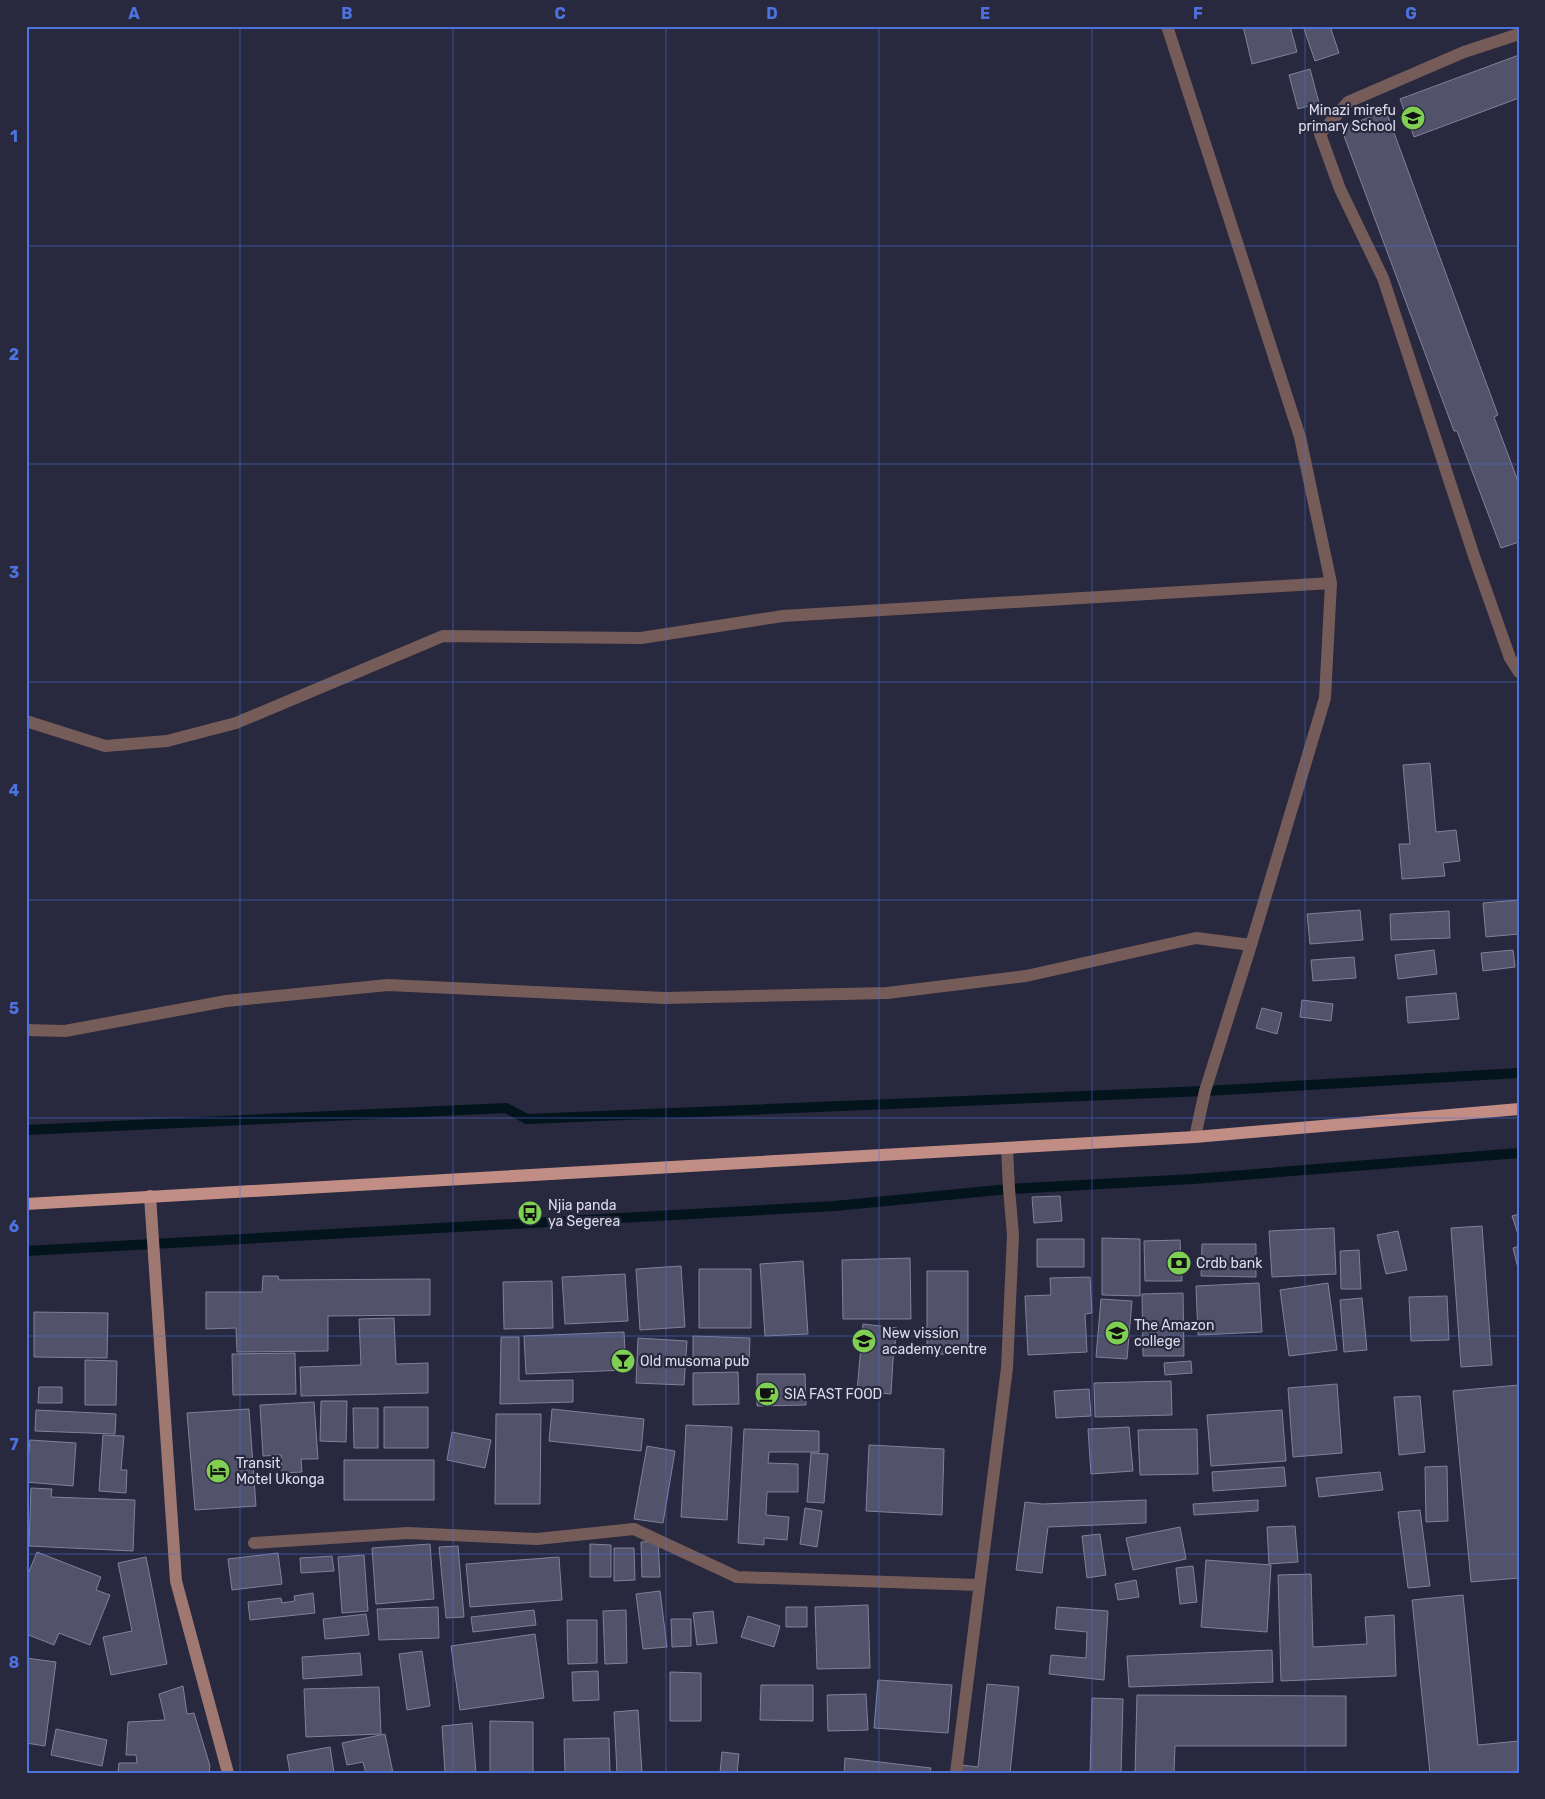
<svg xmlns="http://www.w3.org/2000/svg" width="1545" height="1799" font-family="Rubik,sans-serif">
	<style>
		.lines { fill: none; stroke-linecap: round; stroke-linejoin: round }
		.stream { stroke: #03141d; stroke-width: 10 }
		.building { fill: #52526b; stroke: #80819c }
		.service { stroke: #765c58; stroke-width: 12 }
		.minor { stroke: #765c58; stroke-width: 12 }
		.secondary { stroke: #a07872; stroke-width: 12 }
		.primary { stroke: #c18d85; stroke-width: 12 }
		.grid { fill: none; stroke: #4d72dd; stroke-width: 1; stroke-opacity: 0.55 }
		.labels { text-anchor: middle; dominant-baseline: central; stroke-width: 4.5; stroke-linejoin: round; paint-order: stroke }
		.poi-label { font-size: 14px; fill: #ddddec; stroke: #28283e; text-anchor: start }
		.neatline { fill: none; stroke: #4d72dd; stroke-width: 2 }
		.grid-label { font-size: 16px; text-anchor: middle; font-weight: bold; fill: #4d72dd }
	</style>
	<rect width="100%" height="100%" fill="#28283e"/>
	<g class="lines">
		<path class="stream" d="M 26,1130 L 506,1108 L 527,1119 L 1205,1091 L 1519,1073
			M 26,1251 L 835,1206 L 1009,1189 L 1193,1179 L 1519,1153"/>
	</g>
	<path class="building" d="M 1243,26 L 1290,26 L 1297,52 L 1252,64 Z
		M 1303,26 L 1330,26 L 1339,53 L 1315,61 Z
		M 1519,55 L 1519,98 L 1414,137 L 1400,99 Z
		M 1310,69 L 1319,103 L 1298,109 L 1289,75 Z
		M 1386,111 L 1498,415 L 1494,417 L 1519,484 L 1519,542 L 1501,548 L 1457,431 L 1454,431 L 1341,128 Z
		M 1430,763 L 1436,832 L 1456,830 L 1460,861 L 1443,863 L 1445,876 L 1402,879 L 1399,844 L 1410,844 L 1403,765 Z
		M 1519,900 L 1519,934 L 1486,937 L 1483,903 Z
		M 1360,910 L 1363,940 L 1310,944 L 1307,914 Z
		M 1449,911 L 1450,938 L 1391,940 L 1390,914 Z
		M 1434,950 L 1437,974 L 1398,979 L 1395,955 Z
		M 1513,950 L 1515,967 L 1483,971 L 1481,953 Z
		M 1354,957 L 1356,978 L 1313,981 L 1311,960 Z
		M 1456,993 L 1459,1019 L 1408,1023 L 1406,997 Z
		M 1302,1000 L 1333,1004 L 1331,1021 L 1300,1017 Z
		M 1262,1008 L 1282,1013 L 1277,1034 L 1256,1028 Z
		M 1060,1196 L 1062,1221 L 1034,1223 L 1032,1197 Z
		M 1519,1214 L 1519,1237 L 1512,1216 Z
		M 1482,1226 L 1492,1365 L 1461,1367 L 1451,1228 Z
		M 1334,1228 L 1336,1274 L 1272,1277 L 1269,1231 Z
		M 1398,1231 L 1407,1270 L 1386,1274 L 1377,1235 Z
		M 1102,1238 L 1140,1239 L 1140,1296 L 1102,1295 Z
		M 1037,1239 L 1084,1239 L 1084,1267 L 1037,1267 Z
		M 1180,1240 L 1182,1281 L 1145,1281 L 1144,1241 Z
		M 1202,1244 L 1256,1244 L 1256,1277 L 1201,1276 Z
		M 1519,1246 L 1519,1272 L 1513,1248 Z
		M 1359,1250 L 1361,1289 L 1341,1289 L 1340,1251 Z
		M 910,1258 L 911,1319 L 843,1319 L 842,1260 Z
		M 803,1261 L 808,1334 L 765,1336 L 760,1264 Z
		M 681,1266 L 685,1327 L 640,1330 L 636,1269 Z
		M 699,1269 L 751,1269 L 751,1328 L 699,1328 Z
		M 927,1271 L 968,1271 L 968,1354 L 927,1354 Z
		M 625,1274 L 628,1321 L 565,1324 L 562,1277 Z
		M 263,1276 L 278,1276 L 279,1280 L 430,1279 L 430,1315 L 328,1316 L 328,1351 L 237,1352 L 236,1328 L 206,1329 L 206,1292 L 262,1292 Z
		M 1090,1277 L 1092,1313 L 1085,1314 L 1087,1352 L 1028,1355 L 1025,1296 L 1051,1295 L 1050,1278 Z
		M 552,1281 L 553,1328 L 504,1329 L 503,1282 Z
		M 1259,1283 L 1262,1332 L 1198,1335 L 1196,1286 Z
		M 1328,1283 L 1337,1350 L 1289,1356 L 1280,1290 Z
		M 1183,1293 L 1184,1356 L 1143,1356 L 1142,1294 Z
		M 1447,1296 L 1449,1340 L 1411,1341 L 1409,1297 Z
		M 1362,1298 L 1367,1350 L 1344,1352 L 1340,1300 Z
		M 1101,1299 L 1132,1301 L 1127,1359 L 1096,1357 Z
		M 34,1312 L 108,1313 L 107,1358 L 34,1357 Z
		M 394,1318 L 396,1364 L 428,1363 L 428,1393 L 301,1396 L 300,1367 L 361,1365 L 359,1319 Z
		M 863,1324 L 897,1328 L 893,1360 L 891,1394 L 857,1391 Z
		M 624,1332 L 626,1370 L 526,1374 L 524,1336 Z
		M 693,1336 L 750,1338 L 749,1364 L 693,1361 Z
		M 501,1337 L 519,1337 L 519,1381 L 573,1380 L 573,1402 L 500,1404 Z
		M 638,1338 L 687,1341 L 684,1385 L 636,1383 Z
		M 295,1353 L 296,1394 L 233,1395 L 232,1354 Z
		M 85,1360 L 117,1361 L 116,1405 L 85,1405 Z
		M 1191,1361 L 1192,1373 L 1165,1375 L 1164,1363 Z
		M 738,1372 L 739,1404 L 693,1405 L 693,1373 Z
		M 757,1374 L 805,1374 L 806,1405 L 757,1406 Z
		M 1171,1381 L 1172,1415 L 1095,1417 L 1094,1383 Z
		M 1337,1384 L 1342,1453 L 1293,1457 L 1288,1388 Z
		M 1519,1385 L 1519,1578 L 1471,1582 L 1453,1391 Z
		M 39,1387 L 62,1387 L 62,1403 L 38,1403 Z
		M 1089,1389 L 1091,1416 L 1056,1418 L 1054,1391 Z
		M 1420,1396 L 1425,1452 L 1399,1455 L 1394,1397 Z
		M 321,1401 L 347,1401 L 346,1442 L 320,1441 Z
		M 314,1402 L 318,1459 L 301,1459 L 302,1472 L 282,1473 L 281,1455 L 263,1456 L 260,1405 Z
		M 384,1407 L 428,1407 L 428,1448 L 384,1448 Z
		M 353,1408 L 378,1408 L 378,1448 L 354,1448 Z
		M 249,1409 L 256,1506 L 195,1510 L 187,1413 Z
		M 552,1409 L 644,1419 L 641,1451 L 549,1441 Z
		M 36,1410 L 116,1414 L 115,1434 L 35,1431 Z
		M 1282,1410 L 1286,1461 L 1211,1466 L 1207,1415 Z
		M 496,1414 L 541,1414 L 540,1504 L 495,1504 Z
		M 686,1425 L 732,1427 L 727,1520 L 681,1517 Z
		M 1129,1427 L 1133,1471 L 1091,1474 L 1088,1429 Z
		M 744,1429 L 819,1431 L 819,1452 L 769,1452 L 768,1463 L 798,1464 L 798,1492 L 767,1492 L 766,1515 L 789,1517 L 787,1540 L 764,1538 L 764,1545 L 738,1543 Z
		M 1197,1429 L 1198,1474 L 1140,1475 L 1138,1430 Z
		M 452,1432 L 491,1440 L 485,1468 L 447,1460 Z
		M 103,1435 L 124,1436 L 121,1470 L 127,1470 L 126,1493 L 99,1491 Z
		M 30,1440 L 76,1443 L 73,1486 L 26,1482 Z
		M 869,1445 L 944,1449 L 942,1515 L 866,1511 Z
		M 647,1446 L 675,1451 L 663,1523 L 634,1519 Z
		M 811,1453 L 828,1454 L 824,1503 L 807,1502 Z
		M 344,1460 L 434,1460 L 434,1500 L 344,1500 Z
		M 1447,1466 L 1448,1521 L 1426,1522 L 1425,1467 Z
		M 1284,1467 L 1286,1486 L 1213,1491 L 1212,1472 Z
		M 1380,1472 L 1383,1490 L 1319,1497 L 1316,1478 Z
		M 31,1488 L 52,1489 L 51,1497 L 135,1500 L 133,1551 L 29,1546 Z
		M 1146,1500 L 1146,1523 L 1048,1527 L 1042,1573 L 1016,1570 L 1025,1502 L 1042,1504 Z
		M 1258,1500 L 1258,1511 L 1194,1515 L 1193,1504 Z
		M 805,1508 L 822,1511 L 817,1547 L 800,1544 Z
		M 1420,1510 L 1430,1586 L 1408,1588 L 1398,1512 Z
		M 1295,1526 L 1298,1562 L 1269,1564 L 1267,1527 Z
		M 1180,1527 L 1186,1559 L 1133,1570 L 1126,1538 Z
		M 1100,1534 L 1106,1575 L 1087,1578 L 1082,1536 Z
		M 658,1541 L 660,1577 L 642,1577 L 641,1542 Z
		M 430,1544 L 434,1599 L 376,1604 L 372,1548 Z
		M 590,1544 L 611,1545 L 611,1577 L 590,1577 Z
		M 458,1546 L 464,1617 L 446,1618 L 439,1547 Z
		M 614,1548 L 634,1548 L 635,1580 L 614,1581 Z
		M 37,1552 L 101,1577 L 96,1590 L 110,1595 L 90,1645 L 59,1633 L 54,1645 L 26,1634 L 26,1579 Z
		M 278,1553 L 282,1584 L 232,1590 L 228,1559 Z
		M 364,1555 L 368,1611 L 342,1613 L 338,1557 Z
		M 332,1556 L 334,1571 L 301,1573 L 300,1558 Z
		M 146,1557 L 167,1664 L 111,1675 L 103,1637 L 132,1631 L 118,1563 Z
		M 559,1557 L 562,1600 L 470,1607 L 466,1564 Z
		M 1206,1560 L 1271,1565 L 1267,1632 L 1201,1627 Z
		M 1193,1566 L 1197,1602 L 1180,1604 L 1176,1568 Z
		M 1311,1574 L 1313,1647 L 1367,1644 L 1365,1617 L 1394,1615 L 1396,1676 L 1281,1681 L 1278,1575 Z
		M 1136,1580 L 1139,1597 L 1118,1600 L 1115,1584 Z
		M 660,1591 L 667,1647 L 643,1649 L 636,1594 Z
		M 313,1593 L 315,1613 L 250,1620 L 248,1602 L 281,1598 L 282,1603 L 295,1601 L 294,1596 Z
		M 1463,1595 L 1478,1745 L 1519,1741 L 1519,1773 L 1430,1773 L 1412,1600 Z
		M 868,1605 L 870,1668 L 817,1669 L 815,1607 Z
		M 438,1607 L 439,1638 L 379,1640 L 377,1609 Z
		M 786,1607 L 807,1607 L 807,1627 L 786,1627 Z
		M 1057,1607 L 1108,1611 L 1104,1680 L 1049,1674 L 1051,1655 L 1086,1658 L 1087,1632 L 1055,1629 Z
		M 534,1610 L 536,1625 L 473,1632 L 471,1617 Z
		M 626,1610 L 627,1663 L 605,1664 L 603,1611 Z
		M 713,1611 L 717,1643 L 697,1645 L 693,1613 Z
		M 366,1614 L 369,1635 L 325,1639 L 323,1619 Z
		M 748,1616 L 780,1626 L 774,1647 L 741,1637 Z
		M 671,1619 L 691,1619 L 691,1646 L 672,1647 Z
		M 567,1620 L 597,1620 L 597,1663 L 568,1664 Z
		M 535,1634 L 544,1698 L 460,1710 L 451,1646 Z
		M 1272,1650 L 1273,1682 L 1129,1687 L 1127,1656 Z
		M 422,1651 L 430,1706 L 407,1710 L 399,1654 Z
		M 360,1653 L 362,1675 L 303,1679 L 302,1657 Z
		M 26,1658 L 56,1662 L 45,1746 L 26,1743 Z
		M 598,1671 L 599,1700 L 573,1701 L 572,1672 Z
		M 670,1672 L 701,1673 L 701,1721 L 670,1721 Z
		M 878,1680 L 952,1685 L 948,1733 L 874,1728 Z
		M 987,1684 L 1019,1687 L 1010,1773 L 960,1773 L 961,1765 L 978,1767 Z
		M 761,1685 L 813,1685 L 813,1721 L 760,1720 Z
		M 183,1686 L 187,1714 L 194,1713 L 210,1766 L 209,1773 L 118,1773 L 119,1763 L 137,1763 L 136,1755 L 126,1755 L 128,1722 L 165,1720 L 159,1694 Z
		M 379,1687 L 381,1734 L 306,1737 L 304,1689 Z
		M 866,1694 L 868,1730 L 828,1731 L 827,1695 Z
		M 1137,1695 L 1346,1696 L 1346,1746 L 1175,1746 L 1174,1773 L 1135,1773 Z
		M 1092,1698 L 1123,1699 L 1121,1773 L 1090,1773 Z
		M 638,1710 L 642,1773 L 617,1773 L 614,1712 Z
		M 490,1721 L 533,1722 L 533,1773 L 490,1773 Z
		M 472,1723 L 476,1773 L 445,1773 L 442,1726 Z
		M 56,1729 L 107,1740 L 102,1766 L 51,1755 Z
		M 385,1734 L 393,1773 L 366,1773 L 363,1762 L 347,1765 L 342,1743 Z
		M 609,1738 L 610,1773 L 565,1773 L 564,1739 Z
		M 330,1747 L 334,1773 L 290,1773 L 287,1755 Z
		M 722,1752 L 739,1754 L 737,1773 L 720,1773 Z
		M 845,1758 L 931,1768 L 930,1773 L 844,1773 Z"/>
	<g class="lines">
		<path class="service" d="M 1167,26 L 1300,437 L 1331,583 L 1325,698 L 1251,945 L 1205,1091 L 1195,1137
			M 1519,34 L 1464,52 L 1348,102 L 1320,134 L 1340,189 L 1383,278 L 1475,559 L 1510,658 L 1519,672
			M 26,721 L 105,746 L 167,741 L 236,723 L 443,636 L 641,638 L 783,616 L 1331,583
			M 26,1030 L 65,1031 L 226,1001 L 388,985 L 665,998 L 887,993 L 1026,976 L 1196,938 L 1251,945"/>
		<path class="minor" d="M 254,1543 L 408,1533 L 537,1539 L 634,1529 L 737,1577 L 979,1585
			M 956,1773 L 1007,1368 L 1013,1235 L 1009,1189 L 1007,1148"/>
		<path class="secondary" d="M 150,1196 L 176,1581 L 228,1773"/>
		<path class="primary" d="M 26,1204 L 1195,1137 L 1519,1109"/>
	</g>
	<path class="grid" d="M 240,26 L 240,1773M 453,26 L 453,1773M 666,26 L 666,1773M 879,26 L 879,1773M 1092,26 L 1092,1773M 1305,26 L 1305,1773M 26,246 L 1519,246M 26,464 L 1519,464M 26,682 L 1519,682M 26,900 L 1519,900M 26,1118 L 1519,1118M 26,1336 L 1519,1336M 26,1554 L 1519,1554"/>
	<defs>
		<symbol id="school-disc" viewBox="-11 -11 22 22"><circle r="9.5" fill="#7fd052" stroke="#28283e"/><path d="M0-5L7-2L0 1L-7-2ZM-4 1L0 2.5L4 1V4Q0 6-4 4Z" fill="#111"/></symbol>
		<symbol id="bus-disc" viewBox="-11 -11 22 22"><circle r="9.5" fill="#7fd052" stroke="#28283e"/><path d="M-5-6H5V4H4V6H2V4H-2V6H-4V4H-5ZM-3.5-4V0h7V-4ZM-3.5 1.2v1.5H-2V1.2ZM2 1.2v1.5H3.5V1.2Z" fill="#111"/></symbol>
		<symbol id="bank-disc" viewBox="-11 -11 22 22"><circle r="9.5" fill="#7fd052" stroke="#28283e"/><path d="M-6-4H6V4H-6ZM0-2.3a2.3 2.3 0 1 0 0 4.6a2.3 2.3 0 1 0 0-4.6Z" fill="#111"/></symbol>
		<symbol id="bar-disc" viewBox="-11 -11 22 22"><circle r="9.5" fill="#7fd052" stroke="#28283e"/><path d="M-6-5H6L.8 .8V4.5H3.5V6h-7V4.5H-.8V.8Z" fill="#111"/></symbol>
		<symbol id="cafe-disc" viewBox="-11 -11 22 22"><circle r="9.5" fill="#7fd052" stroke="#28283e"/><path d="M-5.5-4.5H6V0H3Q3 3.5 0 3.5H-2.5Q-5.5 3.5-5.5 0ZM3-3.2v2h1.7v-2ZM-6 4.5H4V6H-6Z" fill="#111"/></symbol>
		<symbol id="hotel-disc" viewBox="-11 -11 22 22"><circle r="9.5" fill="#7fd052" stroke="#28283e"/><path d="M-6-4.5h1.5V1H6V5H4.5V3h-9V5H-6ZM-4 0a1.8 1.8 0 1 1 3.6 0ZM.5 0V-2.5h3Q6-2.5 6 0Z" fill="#111"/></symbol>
	</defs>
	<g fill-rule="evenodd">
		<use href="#school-disc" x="1399" y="104" width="28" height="28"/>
		<use href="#bus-disc" x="516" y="1199" width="28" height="28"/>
		<use href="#bank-disc" x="1165" y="1249" width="28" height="28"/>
		<use href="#school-disc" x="1103" y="1319" width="28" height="28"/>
		<use href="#school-disc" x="850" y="1327" width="28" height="28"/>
		<use href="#bar-disc" x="609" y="1347" width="28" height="28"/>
		<use href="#cafe-disc" x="753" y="1380" width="28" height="28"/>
		<use href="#hotel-disc" x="204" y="1457" width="28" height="28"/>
	</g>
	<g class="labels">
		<g class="poi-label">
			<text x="1396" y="110" text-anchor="end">Minazi mirefu<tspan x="1396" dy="16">primary School</tspan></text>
			<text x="548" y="1205">Njia panda<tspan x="548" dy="16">ya Segerea</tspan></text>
			<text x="1196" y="1263">Crdb bank</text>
			<text x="1134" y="1325">The Amazon<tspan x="1134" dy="16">college</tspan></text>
			<text x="882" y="1333">New vission<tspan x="882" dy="16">academy centre</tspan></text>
			<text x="640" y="1361">Old musoma pub</text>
			<text x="784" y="1394">SIA FAST FOOD</text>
			<text x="236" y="1463">Transit<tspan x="236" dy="16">Motel Ukonga</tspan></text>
		</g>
	</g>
	<rect width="1545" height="1799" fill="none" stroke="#28283e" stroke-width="55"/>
	<rect x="28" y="28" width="1490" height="1744" class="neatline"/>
	<g class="grid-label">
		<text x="134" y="19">A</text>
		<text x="347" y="19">B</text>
		<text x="560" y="19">C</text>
		<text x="772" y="19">D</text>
		<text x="985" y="19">E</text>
		<text x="1198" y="19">F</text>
		<text x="1411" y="19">G</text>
		<text x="14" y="142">1</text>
		<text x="14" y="360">2</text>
		<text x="14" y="578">3</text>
		<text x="14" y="796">4</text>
		<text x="14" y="1014">5</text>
		<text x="14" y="1232">6</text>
		<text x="14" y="1450">7</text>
		<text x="14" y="1668">8</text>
	</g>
</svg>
